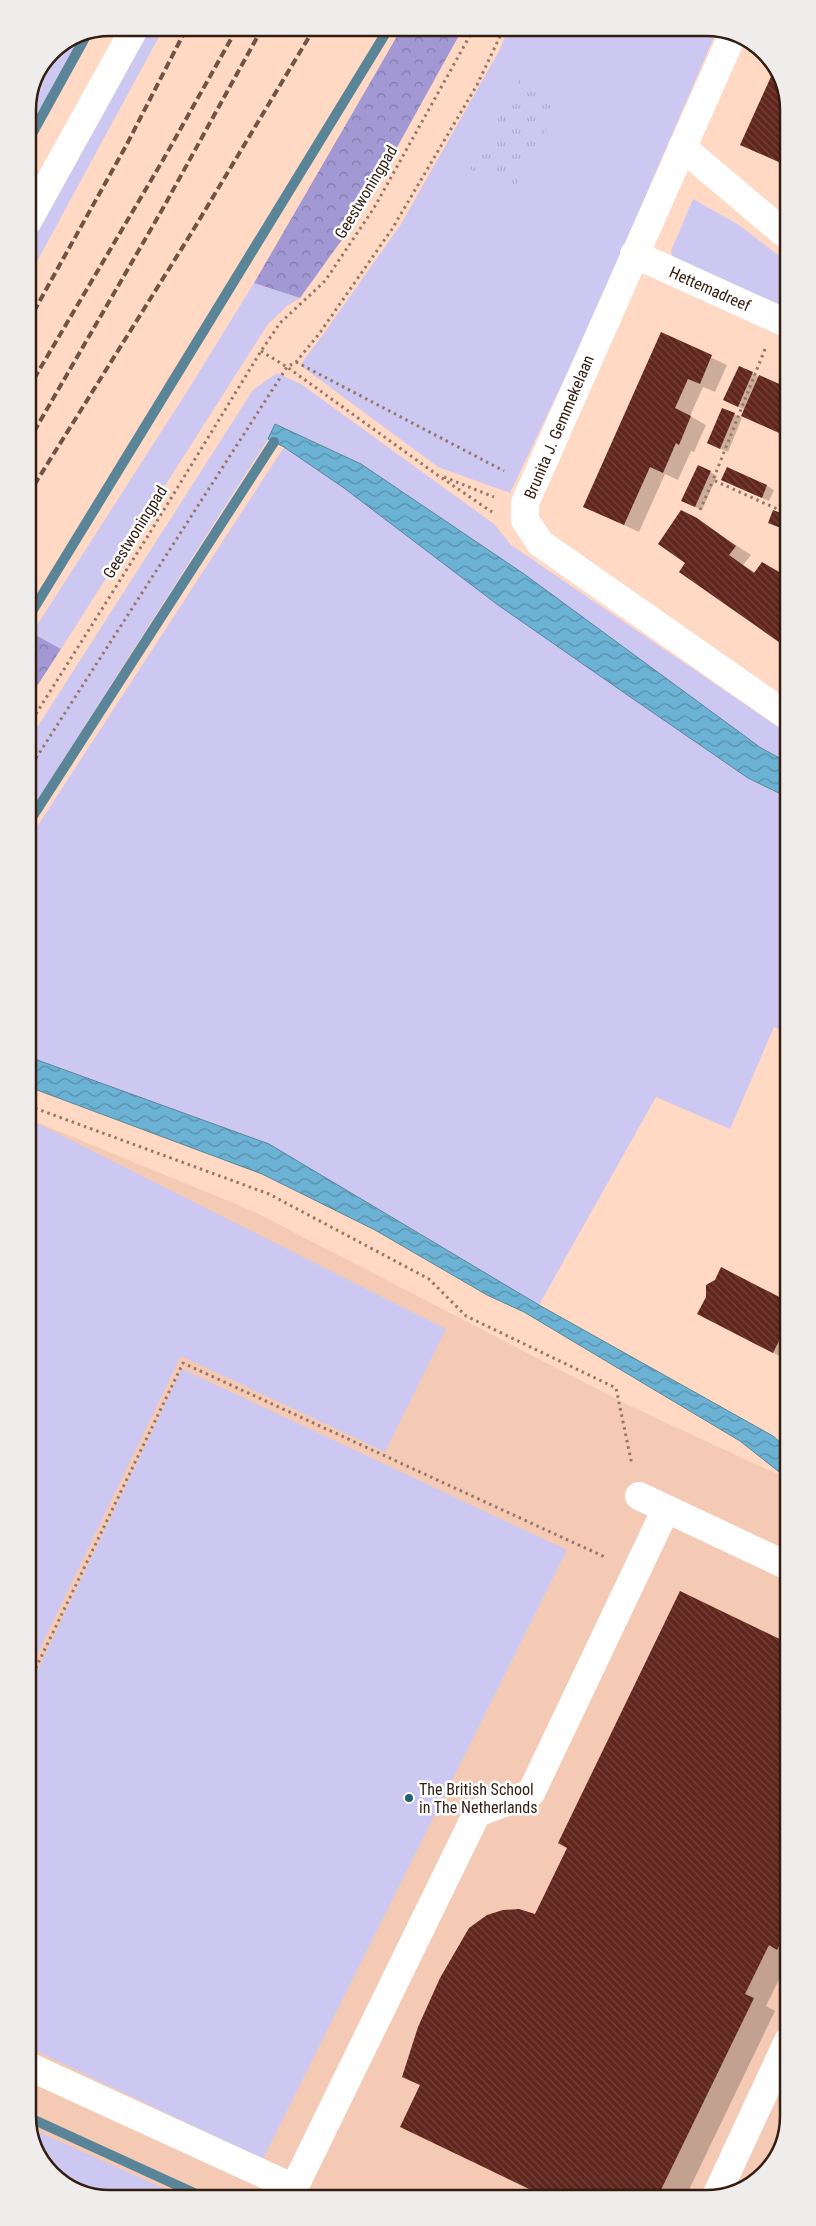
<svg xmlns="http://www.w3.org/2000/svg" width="816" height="2226" font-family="'Roboto Condensed',sans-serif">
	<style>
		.built { fill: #f4cab4 }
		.grass { fill: #cdc8f2 }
		.forest { fill: url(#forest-crowns) }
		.park { fill: url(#park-tufts) }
		.water { fill: url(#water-waves); stroke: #5a8599 }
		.shadow { fill: #0003 }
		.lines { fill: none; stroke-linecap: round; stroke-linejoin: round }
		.stream { stroke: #5a8599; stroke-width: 10 }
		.building { fill: url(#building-back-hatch) }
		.path { stroke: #957866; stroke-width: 3; stroke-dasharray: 2.5 4; stroke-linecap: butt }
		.minor { stroke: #fff; stroke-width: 28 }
		.rail { stroke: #6f5444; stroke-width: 4; stroke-dasharray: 8 4; stroke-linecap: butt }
		.poi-dot { fill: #255e77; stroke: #fff; stroke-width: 2 }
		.labels { text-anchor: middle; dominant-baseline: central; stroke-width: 5; stroke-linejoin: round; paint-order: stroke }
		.street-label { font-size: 16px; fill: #331d0f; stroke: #fff }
		.poi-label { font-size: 16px; fill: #331d0f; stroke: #fff; text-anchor: start }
		.rim { fill: none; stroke: #331d0f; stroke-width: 2.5 }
	</style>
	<defs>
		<pattern id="forest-crowns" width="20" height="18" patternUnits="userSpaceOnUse" patternTransform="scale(1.25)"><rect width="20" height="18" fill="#a198d4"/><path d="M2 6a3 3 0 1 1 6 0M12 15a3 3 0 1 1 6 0" fill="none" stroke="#847baa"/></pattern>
		<pattern id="park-tufts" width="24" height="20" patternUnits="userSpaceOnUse" patternTransform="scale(1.25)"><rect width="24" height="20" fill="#cdc8f2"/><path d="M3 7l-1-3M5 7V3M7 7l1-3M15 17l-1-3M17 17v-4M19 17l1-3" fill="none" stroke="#b0abce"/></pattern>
		<pattern id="water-waves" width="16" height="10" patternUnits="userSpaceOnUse" patternTransform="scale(1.25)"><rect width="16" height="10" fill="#6bb2d4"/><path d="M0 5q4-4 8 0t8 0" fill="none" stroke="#5990aa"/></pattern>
		<pattern id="building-back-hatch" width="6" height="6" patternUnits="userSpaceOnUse" patternTransform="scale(1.25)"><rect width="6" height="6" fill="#60261d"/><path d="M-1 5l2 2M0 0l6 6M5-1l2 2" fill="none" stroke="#74443c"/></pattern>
	</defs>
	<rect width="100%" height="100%" fill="#ffd9c4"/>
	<path class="built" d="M 29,1119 L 255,1212 L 630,1406 L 788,1479 L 788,2116 L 771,2166 L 727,2196 L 105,2198 L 60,2181 L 30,2137 Z"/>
	<path class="grass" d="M 711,28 L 717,30 L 590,325 L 510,493 L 438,467 L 300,365 L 322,336 L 401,224 L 499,51 L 508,30 Z
		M 142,33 L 161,33 L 28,278 L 28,236 Z
		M 79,34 L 84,34 L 28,138 L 28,105 L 52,52 Z
		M 693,199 L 739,225 L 786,261 L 786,309 L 674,262 L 671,251 Z
		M 254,283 L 300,298 L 287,306 L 268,324 L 61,649 L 32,633 L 188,390 Z
		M 277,373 L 301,384 L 494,524 L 511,545 L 787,733 L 787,762 L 761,748 L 644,664 L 276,424 L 268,439 L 29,813 L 29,740 L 253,390 Z
		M 284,447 L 344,488 L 748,778 L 787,797 L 787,1032 L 774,1027 L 730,1129 L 656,1097 L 539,1305 L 269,1144 L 29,1058 L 29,839 Z
		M 29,1119 L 446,1329 L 385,1452 L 181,1356 L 30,1669 Z
		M 182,1369 L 567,1550 L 263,2159 L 30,2048 L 30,1686 Z
		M 30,2128 L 185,2198 L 105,2198 L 60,2181 L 30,2137 Z"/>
	<path class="forest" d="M 462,30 L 359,216 L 300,298 L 254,283 L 400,31 Z
		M 32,633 L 61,649 L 28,700 L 28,639 Z"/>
	<path class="park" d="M 519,80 L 561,103 L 512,192 L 470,169 Z"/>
	<path class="water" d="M 275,424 L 361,464 L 524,574 L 761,748 L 787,762 L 787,797 L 748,778 L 626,694 L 498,605 L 344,488 L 284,447 L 268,439 Z
		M 29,1057 L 269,1144 L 539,1305 L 773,1436 L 788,1449 L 788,1479 L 740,1441 L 524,1312 L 487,1295 L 375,1230 L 262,1174 L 29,1087 Z"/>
	<path class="shadow" d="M 786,89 L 786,166 L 742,145 Z
		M 661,334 L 727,365 L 715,392 L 703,387 L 690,416 L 706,425 L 694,452 L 691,451 L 678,480 L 665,474 L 639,532 L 585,507 Z
		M 739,368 L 786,389 L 786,437 L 742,415 L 745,410 L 732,404 Z
		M 723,409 L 742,418 L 728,452 L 716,447 Z
		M 710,472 L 717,476 L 702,510 L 690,505 Z
		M 730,484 L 767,486 L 774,490 L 769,501 Z
		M 696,519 L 751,555 L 743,565 L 756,573 L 778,572 L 786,578 L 786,645 L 681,571 L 686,563 Z
		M 722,1269 L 787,1302 L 787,1360 L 714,1322 L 716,1280 Z
		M 788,1644 L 788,1961 L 766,2006 L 775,2011 L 686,2196 L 542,2196 L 402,2126 L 421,2086 L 404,2076 L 536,1916 Z"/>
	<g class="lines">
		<path class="stream" d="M 28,141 L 87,34
			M 28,618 L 387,31
			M 29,822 L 274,442
			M 30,2118 L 205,2198"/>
	</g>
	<path class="building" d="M 774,70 L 786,89 L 786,148 L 779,162 L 740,145 Z
		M 661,332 L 712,355 L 700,384 L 688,379 L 675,408 L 691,416 L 679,445 L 676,443 L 663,473 L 650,467 L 624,525 L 583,507 Z
		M 739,366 L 753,372 L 738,407 L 723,400 Z
		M 759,375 L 786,387 L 786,436 L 741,416 Z
		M 722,408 L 735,413 L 720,449 L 707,443 Z
		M 698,465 L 711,471 L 695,507 L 681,501 Z
		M 727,467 L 767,485 L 762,498 L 721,480 Z
		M 681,510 L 697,518 L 736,546 L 729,555 L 754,573 L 762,562 L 786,576 L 786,647 L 679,572 L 685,563 L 658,544 Z
		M 773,510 L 786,515 L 786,530 L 768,523 Z
		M 721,1267 L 787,1301 L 787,1325 L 773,1353 L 697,1314 L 706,1297 L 706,1285 L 715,1280 Z
		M 680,1591 L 788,1643 L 788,1928 L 777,1950 L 769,1945 L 745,1994 L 754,1998 L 658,2196 L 544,2196 L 400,2127 L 420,2085 L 402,2077 L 418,2027 L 440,1978 L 469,1928 L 487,1915 L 503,1910 L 519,1909 L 535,1914 L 567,1848 L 558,1843 Z"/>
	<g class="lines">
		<path class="path" d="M 765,349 L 713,480 L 786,513
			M 261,351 L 287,367 L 436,474 L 492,512
			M 296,362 L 504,471
			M 444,477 L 494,497
			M 700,510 L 713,480
			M 29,725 L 151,531 L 261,351 L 280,323 L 325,281 L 374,208 L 473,30
			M 29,769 L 287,367 L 296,362 L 319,334 L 392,229 L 477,85 L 503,30
			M 29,1106 L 269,1194 L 429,1279 L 466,1316 L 616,1388 L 632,1465
			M 30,1680 L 183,1363 L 607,1558"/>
		<path class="minor" d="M 732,36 L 525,503 L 525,520 L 540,543 L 786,715
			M 682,147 L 786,235
			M 28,221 L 132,33
			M 634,254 L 786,323
			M 639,1496 L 788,1566
			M 30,2067 L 294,2188 L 477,1813 L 531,1793 L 666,1509
			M 716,2196 L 788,2041"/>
		<path class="rail" d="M 28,322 L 127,144 L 184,33
			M 28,389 L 163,160 L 235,32
			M 28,442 L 162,210 L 260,32
			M 28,495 L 192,232 L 312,32"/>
	</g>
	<circle class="poi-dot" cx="409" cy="1798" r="5"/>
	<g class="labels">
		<g class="street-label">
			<text transform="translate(366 192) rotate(-59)">Geestwoningpad</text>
			<text transform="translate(710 289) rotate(24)">Hettemadreef</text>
			<text transform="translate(559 427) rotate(-67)">Brunita J. Gemmekelaan</text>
			<text transform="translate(135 532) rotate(-58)">Geestwoningpad</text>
		</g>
		<g class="poi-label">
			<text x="419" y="1789">The British School<tspan x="419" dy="18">in The Netherlands</tspan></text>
		</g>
	</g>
	<path d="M0 0H816V2226H0ZM110 36H706A74 74 0 0 1 780 110V2116A74 74 0 0 1 706 2190H110A74 74 0 0 1 36 2116V110A74 74 0 0 1 110 36Z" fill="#efedec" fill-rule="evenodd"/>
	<path class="rim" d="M110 36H706A74 74 0 0 1 780 110V2116A74 74 0 0 1 706 2190H110A74 74 0 0 1 36 2116V110A74 74 0 0 1 110 36Z"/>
</svg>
